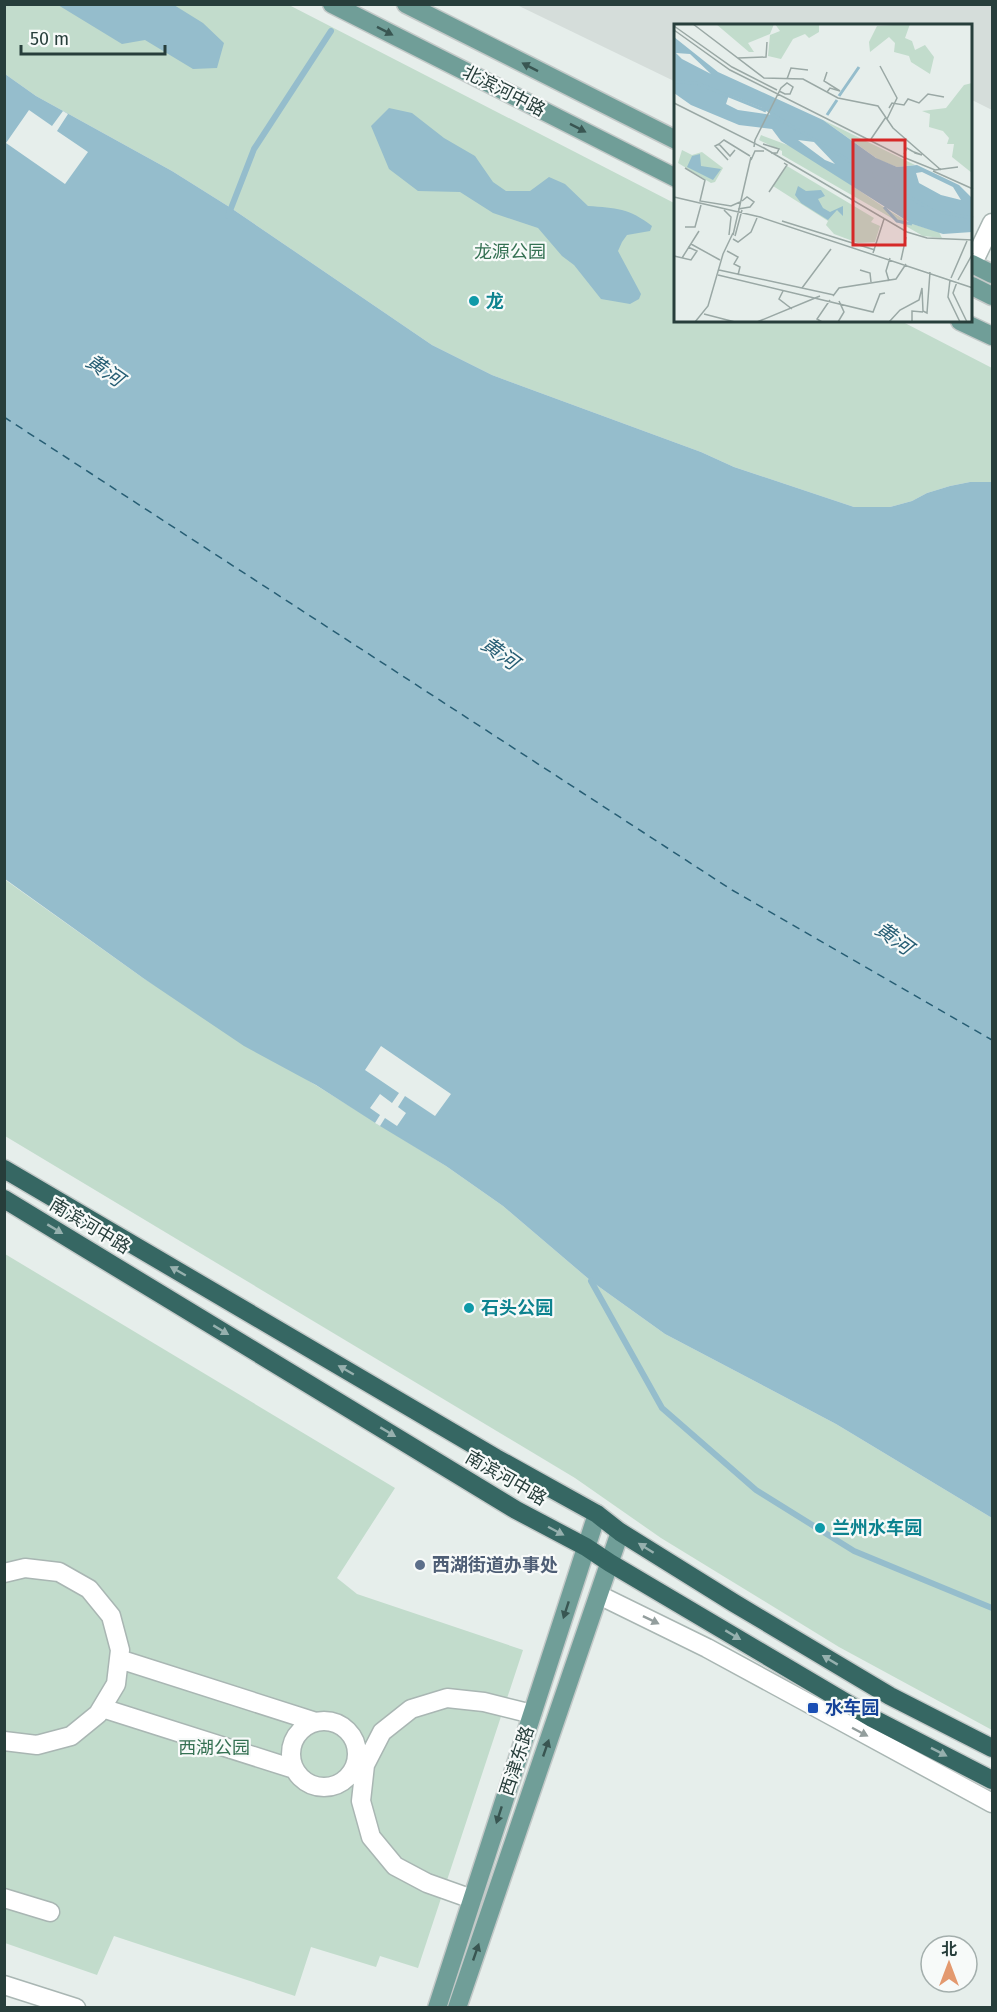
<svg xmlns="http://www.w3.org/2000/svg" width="997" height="2012" font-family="'Fira Sans','Noto Sans SC',sans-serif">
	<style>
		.built { fill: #d5ddda }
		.green { fill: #c2dccc }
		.water { fill: #95bdcc }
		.pier { fill: #e6eeeb }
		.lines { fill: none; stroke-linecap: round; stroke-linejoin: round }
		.stream { stroke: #95bdcc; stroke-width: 6 }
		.ferry { stroke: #275e74; stroke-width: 1.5; stroke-dasharray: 8 6; stroke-linecap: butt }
		.minor-casing { stroke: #a9b6b3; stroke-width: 21 }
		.major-casing { stroke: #c3c9c8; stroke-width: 21 }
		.highway-casing { stroke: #c3c9c8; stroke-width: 21 }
		.minor { stroke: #fff; stroke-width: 18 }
		.major { stroke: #709e98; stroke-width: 18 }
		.highway { stroke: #366763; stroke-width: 18 }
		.oneway { fill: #395652 }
		.oneway2 { fill: #96b0ae }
		.oneway3 { fill: #939e9d }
		.culture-dot { fill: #0f9aa8; stroke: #f7faf9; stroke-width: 2 }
		.service-dot { fill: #5c6f8a; stroke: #f7faf9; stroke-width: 2 }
		.transit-dot { fill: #1a4fb4; stroke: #f7faf9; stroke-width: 2 }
		.labels { text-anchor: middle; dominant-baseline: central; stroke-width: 4.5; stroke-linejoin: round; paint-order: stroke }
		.street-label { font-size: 18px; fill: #273e3b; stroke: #f7faf9 }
		.park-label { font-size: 18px; fill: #357153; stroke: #f7faf9 }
		.culture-label { font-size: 18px; font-weight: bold; fill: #0d838f; stroke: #f7faf9; text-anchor: start }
		.service-label { font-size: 18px; font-weight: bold; fill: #4e5e75; stroke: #f7faf9; text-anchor: start }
		.transit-label { font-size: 18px; font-weight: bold; fill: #164399; stroke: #f7faf9; text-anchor: start }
		.water-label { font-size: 20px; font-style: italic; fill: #275e74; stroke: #f7faf9 }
		.inset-river { fill: none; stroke: #95bdcc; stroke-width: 3 }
		.inset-road { fill: none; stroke: #9aa8a5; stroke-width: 1.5 }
		.view { fill: #d62828; fill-opacity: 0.15; stroke: #d62828; stroke-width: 3 }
		.inset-edge { fill: none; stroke: #273e3b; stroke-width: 3 }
	</style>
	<rect width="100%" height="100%" fill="#e6eeeb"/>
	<path class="built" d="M 517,5 L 992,5 L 992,110 L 972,100 L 972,26 L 676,26 L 676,82 Z"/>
	<path class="green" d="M 5,5 L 289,5 L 676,204 L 676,321 L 901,321 L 992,368 L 992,482 L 970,482 L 950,486 L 927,493 L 912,501 L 890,507 L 854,507 L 734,467 L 701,452 L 492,375 L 432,345 L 231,208 L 172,171 L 36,96 L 5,74 Z
		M 4,879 L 143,978 L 446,1166 L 503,1206 L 591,1281 L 665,1334 L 836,1424 L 992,1518 L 992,1730 L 839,1647 L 661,1538 L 575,1478 L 5,1136 Z
		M 5,1254 L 395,1488 L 337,1578 L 357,1594 L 523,1650 L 418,1968 L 380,1956 L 376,1967 L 311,1947 L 295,1996 L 114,1936 L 97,1975 L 5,1943 Z"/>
	<path class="water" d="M 58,5 L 174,5 L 203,23 L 224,43 L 217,68 L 193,69 L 145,40 L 122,44 Z
		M 5,74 L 36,96 L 172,171 L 231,208 L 432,345 L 492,375 L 701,452 L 734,467 L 854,507 L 890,507 L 912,501 L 927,493 L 950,486 L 970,482 L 992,482 L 992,1518 L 836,1424 L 665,1334 L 591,1281 L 503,1206 L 446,1166 L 380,1126 L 316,1085 L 244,1046 L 143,978 L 5,879 Z
		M 389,108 L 412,113 L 444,138 L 475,156 L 493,182 L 506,191 L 530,191 L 549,177 L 565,184 L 588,206 C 616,208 629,208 652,226 L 650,231 L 627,235 L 622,242 L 618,251 L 641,294 L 639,299 L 630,304 L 601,299 L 574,265 L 562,256 L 538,228 L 493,213 L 460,192 L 418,191 L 389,169 L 371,126 Z"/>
	<path class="pier" d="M 29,110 L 52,126 L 63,111 L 68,114 L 57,131 L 88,152 L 65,184 L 6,143 Z
		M 381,1046 L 451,1094 L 435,1116 L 405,1096 L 398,1107 L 406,1113 L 397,1126 L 385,1118 L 380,1126 L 375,1123 L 380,1115 L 370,1108 L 380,1094 L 392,1103 L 399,1093 L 365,1070 Z"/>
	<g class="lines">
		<path class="stream" d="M 228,216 L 254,149 L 331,31
			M 591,1281 L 662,1408 L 756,1490 L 854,1551 L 992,1608"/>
		<path class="ferry" d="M 4,417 L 732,890 L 992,1040"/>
		<defs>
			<path id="minor" d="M 972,265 L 992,223
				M 4,1573 L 25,1568 L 59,1572 L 89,1589 L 111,1616 L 120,1650 L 116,1684 L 98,1714 L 71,1736 L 37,1745 L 4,1741
				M 599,1595 L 707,1648 L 992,1803
				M 119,1659 L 316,1722
				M 102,1708 L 294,1769
				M291 1754a33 33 0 1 1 66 0a33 33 0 1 1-66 0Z
				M 4,1898 L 50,1912
				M 472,1899 L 427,1883 L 395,1866 L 371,1837 L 361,1801 L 365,1765 L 382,1732 L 411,1709 L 447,1698 L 484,1702 L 532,1714
				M 4,1985 L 76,2008"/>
			<path id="major" d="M 332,4 L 676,178
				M 406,4 L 676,140
				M 972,264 L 992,274
				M 972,286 L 992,296
				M 960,321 L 992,336
				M 437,2008 L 597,1514
				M 457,2008 L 620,1532"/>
			<path id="highway" d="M 4,1169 L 496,1458 L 597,1514 L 620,1532 L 734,1603 L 890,1696 L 992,1748
				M 4,1199 L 516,1510 L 586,1547 L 610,1563 L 872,1718 L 992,1780"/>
		</defs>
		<use href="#minor" class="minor-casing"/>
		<use href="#major" class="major-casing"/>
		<use href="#highway" class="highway-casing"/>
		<use href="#minor" class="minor"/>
		<use href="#major" class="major"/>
		<use href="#highway" class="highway"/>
	</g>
	<defs><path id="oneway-solid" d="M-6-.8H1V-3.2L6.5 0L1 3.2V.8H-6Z" transform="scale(1.5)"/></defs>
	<g class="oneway">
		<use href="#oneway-solid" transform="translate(385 31) rotate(27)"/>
		<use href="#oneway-solid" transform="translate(530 67) rotate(-153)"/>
		<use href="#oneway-solid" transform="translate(578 128) rotate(27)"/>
		<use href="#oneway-solid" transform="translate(566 1610) rotate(108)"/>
		<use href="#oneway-solid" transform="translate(546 1748) rotate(-71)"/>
		<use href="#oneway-solid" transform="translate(499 1815) rotate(108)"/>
		<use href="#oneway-solid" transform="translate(476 1952) rotate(-71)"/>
	</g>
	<g class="oneway2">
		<use href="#oneway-solid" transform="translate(55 1229) rotate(31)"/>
		<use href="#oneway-solid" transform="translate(178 1271) rotate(-150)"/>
		<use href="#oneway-solid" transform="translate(221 1330) rotate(31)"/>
		<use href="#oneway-solid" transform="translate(346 1370) rotate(-150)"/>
		<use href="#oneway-solid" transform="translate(388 1432) rotate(31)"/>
		<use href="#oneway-solid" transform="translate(556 1531) rotate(28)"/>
		<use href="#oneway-solid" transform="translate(646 1548) rotate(-148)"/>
		<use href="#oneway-solid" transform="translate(733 1635) rotate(31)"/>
		<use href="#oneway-solid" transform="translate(830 1660) rotate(-149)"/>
		<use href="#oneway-solid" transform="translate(939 1752) rotate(27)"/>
	</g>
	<g class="oneway3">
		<use href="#oneway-solid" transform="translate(651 1620) rotate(26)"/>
		<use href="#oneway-solid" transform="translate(860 1732) rotate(28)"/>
	</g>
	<g class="culture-dot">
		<circle cx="474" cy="301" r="6"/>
		<circle cx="469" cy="1308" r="6"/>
		<circle cx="820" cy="1528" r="6"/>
	</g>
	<circle class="service-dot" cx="420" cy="1565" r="6"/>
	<rect class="transit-dot" x="807" y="1702" width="12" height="12" rx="3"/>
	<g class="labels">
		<g class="street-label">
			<text transform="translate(504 91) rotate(27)">北滨河中路</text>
			<text transform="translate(90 1226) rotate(31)">南滨河中路</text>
			<text transform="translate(506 1478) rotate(30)">南滨河中路</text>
			<text transform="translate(517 1761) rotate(-72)">西津东路</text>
		</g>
		<g class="park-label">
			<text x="510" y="252">龙源公园</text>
			<text x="214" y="1748">西湖公园</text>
		</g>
		<g class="culture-label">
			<text x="486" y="301">龙</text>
			<text x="481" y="1308">石头公园</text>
			<text x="832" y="1528">兰州水车园</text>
		</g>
		<g class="service-label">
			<text x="432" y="1565">西湖街道办事处</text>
		</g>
		<g class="transit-label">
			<text x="825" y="1708">水车园</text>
		</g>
		<g class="water-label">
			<text transform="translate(105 370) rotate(35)">黄河</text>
			<text transform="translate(500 653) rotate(36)">黄河</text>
			<text transform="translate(894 938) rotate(36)">黄河</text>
		</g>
	</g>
	<g transform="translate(674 24)">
		<rect width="298" height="298" fill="#e6eeeb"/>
		<path d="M 42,0 L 100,0 L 96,10 L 74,19 L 80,28 L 75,28 ZM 101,0 L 145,0 L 145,8 L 135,14 L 131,10 L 119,15 L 107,35 L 94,32 L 96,11 L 106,7 ZM 236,0 L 231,14 L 238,17 L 241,26 L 251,21 L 260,33 L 256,50 L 237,38 L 235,32 L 220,28 L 221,19 L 215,13 L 196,28 L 195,18 L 203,2 ZM 298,59 L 299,59 L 298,149 L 278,133 L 280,120 L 273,120 L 275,114 L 269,107 L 255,103 L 256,90 L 248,87 L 272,84 L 290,61 ZM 149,96 L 241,141 L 223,143 L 205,136 ZM 87,111 L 124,125 L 214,186 L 238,200 L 265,208 L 268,214 L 249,212 L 108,131 L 108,127 L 85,116 ZM 8,126 L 18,131 L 28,128 L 49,144 L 41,158 L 37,159 L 4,139 ZM 113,142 L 200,194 L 197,198 L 206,202 L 201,218 L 184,219 L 160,210 L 152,201 L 154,197 L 99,162 Z" fill="#c2dccc"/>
		<path d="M 0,13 L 44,48 L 149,96 L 202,134 L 223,143 L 243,141 L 285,161 L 298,174 L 298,208 L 269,210 L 238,200 L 107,117 L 98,105 L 65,101 L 17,81 L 0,69 ZM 2,29 L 16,30 L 37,50 L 8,35 ZM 55,71 L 88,84 L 98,91 L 64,86 L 52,80 ZM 124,116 L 140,118 L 161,140 L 151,136 ZM 248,148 L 279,163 L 287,176 L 267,171 L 245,159 L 242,149 ZM 26,130 L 27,142 L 47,145 L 39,156 L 13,143 L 18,132 ZM 124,162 L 132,167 L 147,166 L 151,172 L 144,175 L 149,184 L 156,188 L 169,182 L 169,192 L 163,186 L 154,196 L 127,179 L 121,171 Z" fill="#95bdcc" fill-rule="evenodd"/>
		<path class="inset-river" d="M 0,58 L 23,59 L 92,87M 165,72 L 185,43M 96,89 L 259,187 L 299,194M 153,91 L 163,76M 210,183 L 223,197 L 238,200"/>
		<path class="inset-road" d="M 19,0 L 90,54 L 129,55 L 164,74 L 204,82 L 219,104 L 267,146M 0,2 L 58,43 L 103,66M 0,6 L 56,46 L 229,133 L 261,146 L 284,143M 64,34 L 92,33 L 93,18M 206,42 L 223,74 L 213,95M 153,48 L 150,57 L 166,67 L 156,64 L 153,68M 113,55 L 117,44 L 134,46M 0,79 L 90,124 L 233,208 L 253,214 L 299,216M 215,84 L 218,79 L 230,81 L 234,75 L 245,79 L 254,70 L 270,73M 197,115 L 212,93M 45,120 L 41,122 L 54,136M 89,120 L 105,125 L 103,129 L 97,129M 80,123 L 81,116 L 107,64 L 113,59 L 119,63 L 116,70 L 111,70 L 105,67M 61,126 L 56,132 L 45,120 L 50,116 L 76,132M 230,130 L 233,124 L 238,127 L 240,128 L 241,129 L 248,131 L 240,128M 77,136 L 81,127 L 90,127M 11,144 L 31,156 L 26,177 L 57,182 L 66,178M 259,147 L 299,165M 95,168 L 113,141 L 110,139M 0,173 L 86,193 L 299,264M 64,185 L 76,183 L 80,178 L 73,173 L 68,177M 50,186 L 57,193 L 55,211M 108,197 L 201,226M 11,203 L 21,203 L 27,181M 59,211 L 77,133M 61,212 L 68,186M 59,215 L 64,218 L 77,208 L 83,194M 17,220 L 46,236M 53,227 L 64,233 L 60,240 L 66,243 L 64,251M 199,229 L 210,195M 49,230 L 59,209M 0,232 L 17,236 L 23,227 L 14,223M 8,234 L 25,207M 227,236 L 232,213M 45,246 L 160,271M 186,246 L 196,249 L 197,258M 44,251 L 199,288 L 206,270 L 211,269M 277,254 L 293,217M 276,256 L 274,273 L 286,298M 284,256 L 299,229M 215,257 L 212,247 L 216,234M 283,258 L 279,269 L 293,298M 128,264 L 157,225M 109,267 L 105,275 L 118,285M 159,272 L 165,264 L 222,255 L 232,240M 30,290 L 61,298M 21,298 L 34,282 L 49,230M 83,298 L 146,272M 148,298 L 143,295 L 156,276M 164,298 L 170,288 L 165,277M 215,298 L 226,286 L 245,276 L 248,264 L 249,287 L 253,289 L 256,248M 238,298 L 238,287 L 249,288"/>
		<path class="view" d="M 179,116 L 231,116 L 231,221 L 179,221 Z"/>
		<rect width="298" height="298" class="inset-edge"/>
	</g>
	<rect width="997" height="2012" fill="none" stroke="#273e3b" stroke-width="12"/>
	<g transform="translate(949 1964)"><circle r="28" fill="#f7faf9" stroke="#a4afad" stroke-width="1.5"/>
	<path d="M0-4.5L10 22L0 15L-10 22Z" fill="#e3996f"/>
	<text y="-9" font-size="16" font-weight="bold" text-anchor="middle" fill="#273e3b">北</text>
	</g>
	<path d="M21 45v9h144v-9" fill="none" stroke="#273e3b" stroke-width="3"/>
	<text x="30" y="45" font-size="18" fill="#273e3b" stroke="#f7faf9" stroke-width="4.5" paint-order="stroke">50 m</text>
</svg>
